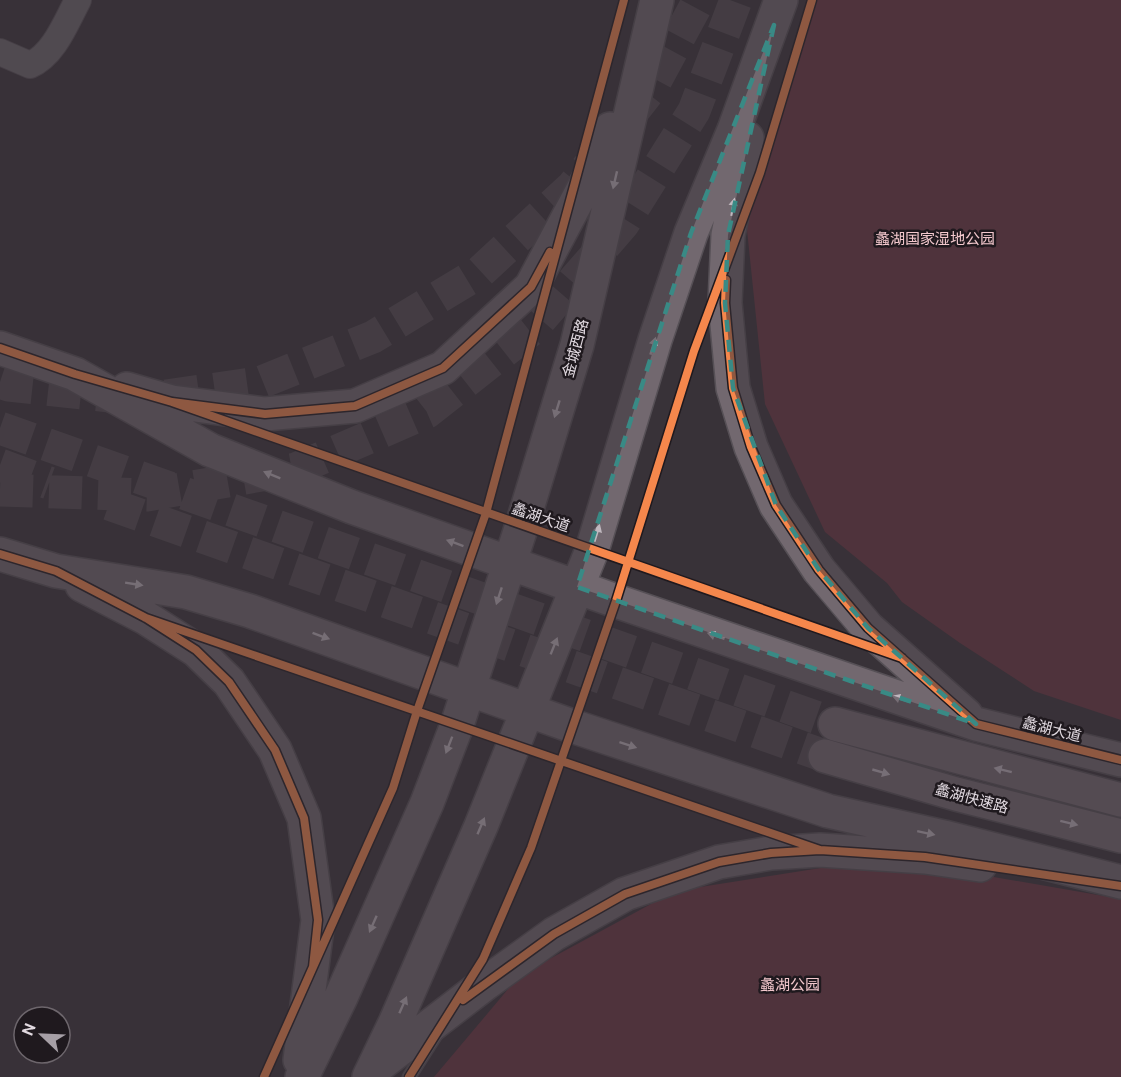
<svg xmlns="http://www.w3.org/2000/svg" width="1121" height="1077" font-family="Ubuntu,'Noto Sans SC',sans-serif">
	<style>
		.park { fill: #6c3540 }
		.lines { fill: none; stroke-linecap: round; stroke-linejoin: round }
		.trunk-tunnel { stroke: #524b51; stroke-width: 33; stroke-dasharray: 33 16; stroke-linecap: butt }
		.service-casing { stroke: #565056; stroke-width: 15 }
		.minor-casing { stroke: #565056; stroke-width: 28 }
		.primary-casing { stroke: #565056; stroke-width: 36 }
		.trunk-casing { stroke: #565056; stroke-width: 36 }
		.service { stroke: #6e696e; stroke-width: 12 }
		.minor { stroke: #6e696e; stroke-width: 26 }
		.primary { stroke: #72686f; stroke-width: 33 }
		.trunk { stroke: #766a72; stroke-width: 33 }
		.cycleway-casing { stroke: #1f191e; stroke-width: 11 }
		.cycleway { stroke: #f5874c; stroke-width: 8 }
		.oneway { fill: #c0b8bf }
		.oneway2 { fill: #c2b8c0 }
		.marked { fill: none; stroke: #398a85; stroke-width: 4.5; stroke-dasharray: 12 8; stroke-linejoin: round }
		.labels { text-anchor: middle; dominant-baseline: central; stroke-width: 5; stroke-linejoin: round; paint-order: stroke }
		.park-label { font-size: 15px; fill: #f3c8cd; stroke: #1f191e }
		.street-label { font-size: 15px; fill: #e2dae1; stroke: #1f191e }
	</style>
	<rect width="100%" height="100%" fill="#383238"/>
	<path class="park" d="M 811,0 L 1121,0 L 1121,720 L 1034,691 L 960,643 L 902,602 L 887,583 L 825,532 L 765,404 L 746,220 Z
		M 884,858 L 1121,899 L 1121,1077 L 434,1077 L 520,975 L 675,891 Z"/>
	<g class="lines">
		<path class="trunk-tunnel" d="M 627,119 L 652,87 L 699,0
			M 0,382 L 9,385 L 118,397
			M 166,396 L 259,383 L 373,337 L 480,272 L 573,186 L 589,166
			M 0,428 L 835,724
			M 0,465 L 49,483
			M 0,490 L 147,495 L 296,469 L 427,412 L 531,330 L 623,224 L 694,111 L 736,0
			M 109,504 L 825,756"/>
		<defs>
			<path id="service" d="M 409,1077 L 436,1035"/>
			<path id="minor" d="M 0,52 L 30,65 C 54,55 66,22 78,0"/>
			<path id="primary" d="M 747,138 L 728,235 L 725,303 L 733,388 L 751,447 L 776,505 L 819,570 L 868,628 L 966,715
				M 0,348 L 75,374 L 210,450 L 352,507 L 616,601 L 976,724 L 1121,760
				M 127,389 L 172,402 L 265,414 L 355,406 L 443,368 L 531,287 L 596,165 L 610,129
				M 0,554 L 56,571 L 186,592 L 250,611 L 572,726 L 828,811 L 944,837 L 1121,882
				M 82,585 L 146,618 L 196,650 L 229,682 L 275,750 L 304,818 L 318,920 L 300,1060
				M 379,1065 L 486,983 L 554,934 L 625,894 L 719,862 L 771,853 L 820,850 L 925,857 L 980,865
				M 302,1077 L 341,997 L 427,803 L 457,725 L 522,525 L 577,345 L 657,0
				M 369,1077 L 395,1023 L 481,826 L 592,550 L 655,340 L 691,233 L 734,130 L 781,0"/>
			<path id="trunk" d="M 835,724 L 1121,800
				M 825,756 L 956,794 L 1121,836"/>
		</defs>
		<use href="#service" class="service-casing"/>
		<use href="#minor" class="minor-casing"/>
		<use href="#primary" class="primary-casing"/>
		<use href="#trunk" class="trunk-casing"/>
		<use href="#service" class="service"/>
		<use href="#minor" class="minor"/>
		<use href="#primary" class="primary"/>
		<use href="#trunk" class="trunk"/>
		<defs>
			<path id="cycleway" d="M 726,280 L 725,303 L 733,388 L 751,447 L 776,505 L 819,570 L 868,628 L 976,724 L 1121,760
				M 0,348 L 75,374 L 172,402 L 265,414 L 355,406 L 443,368 L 531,287 L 550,252
				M 172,402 L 902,658
				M 0,554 L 56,571 L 146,618 L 196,650 L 229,682 L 275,750 L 304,818 L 318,920 L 313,967 L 264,1077
				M 146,618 L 820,850
				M 313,967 L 393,788 L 417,711 L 486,513 L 624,0
				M 463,1000 L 554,934 L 625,894 L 719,862 L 771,853 L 820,850 L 925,857 L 1121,886
				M 409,1077 L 483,959 L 531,848 L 616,601 L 694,351 L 760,173 L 812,0"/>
		</defs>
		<use href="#cycleway" class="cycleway-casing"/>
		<use href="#cycleway" class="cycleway"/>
	</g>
	<defs><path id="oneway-solid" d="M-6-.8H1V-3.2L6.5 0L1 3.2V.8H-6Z" transform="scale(1.5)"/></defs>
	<g class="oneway">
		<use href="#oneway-solid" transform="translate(615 180) rotate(103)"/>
		<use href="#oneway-solid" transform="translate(733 207) rotate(-80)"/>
		<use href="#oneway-solid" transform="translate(653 346) rotate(-73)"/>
		<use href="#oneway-solid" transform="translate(557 409) rotate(107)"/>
		<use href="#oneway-solid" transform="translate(272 475) rotate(-158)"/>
		<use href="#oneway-solid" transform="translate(597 533) rotate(-73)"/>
		<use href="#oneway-solid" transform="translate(455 543) rotate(-160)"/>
		<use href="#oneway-solid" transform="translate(134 584) rotate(9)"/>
		<use href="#oneway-solid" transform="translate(499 596) rotate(108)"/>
		<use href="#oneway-solid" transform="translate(321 636) rotate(20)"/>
		<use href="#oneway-solid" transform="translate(716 636) rotate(-161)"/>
		<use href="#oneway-solid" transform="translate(554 646) rotate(-68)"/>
		<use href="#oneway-solid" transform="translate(901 699) rotate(-161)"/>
		<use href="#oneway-solid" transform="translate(449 745) rotate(111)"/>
		<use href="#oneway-solid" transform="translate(628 745) rotate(18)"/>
		<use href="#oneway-solid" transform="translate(481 826) rotate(-67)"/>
		<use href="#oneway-solid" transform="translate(926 833) rotate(12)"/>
		<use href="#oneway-solid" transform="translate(373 924) rotate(114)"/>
		<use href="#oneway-solid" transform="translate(403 1005) rotate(-66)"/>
	</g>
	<g class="oneway2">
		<use href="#oneway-solid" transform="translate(1003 770) rotate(-166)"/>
		<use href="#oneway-solid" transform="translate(881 772) rotate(16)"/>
		<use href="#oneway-solid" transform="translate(1069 823) rotate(14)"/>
	</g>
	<path d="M0 0H1121V1077H0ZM 774,25 L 728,235 L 725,303 L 733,388 L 776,505 L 819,570 L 868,628 L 976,724 L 577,587 L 691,233 Z" fill="#383238" fill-opacity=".55" fill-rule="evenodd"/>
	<path class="marked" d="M 774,25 L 728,235 L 725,303 L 733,388 L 776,505 L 819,570 L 868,628 L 976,724 L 577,587 L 691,233 Z"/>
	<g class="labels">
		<g class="park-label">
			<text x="935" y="238">蠡湖国家湿地公园</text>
			<text x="790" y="984">蠡湖公园</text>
		</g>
		<g class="street-label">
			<text transform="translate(575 348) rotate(-75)">金城西路</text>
			<text transform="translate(541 517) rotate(19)">蠡湖大道</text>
			<text transform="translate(1052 729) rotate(14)">蠡湖大道</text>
			<text transform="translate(972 798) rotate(15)">蠡湖快速路</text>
		</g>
	</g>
	<g transform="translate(42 1035) rotate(293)"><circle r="28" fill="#1f191e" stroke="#6d666c" stroke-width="1.5"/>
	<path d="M0-4.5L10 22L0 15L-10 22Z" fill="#a69fa6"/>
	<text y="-9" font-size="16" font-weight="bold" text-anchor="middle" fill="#e2dae1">N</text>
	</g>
</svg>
